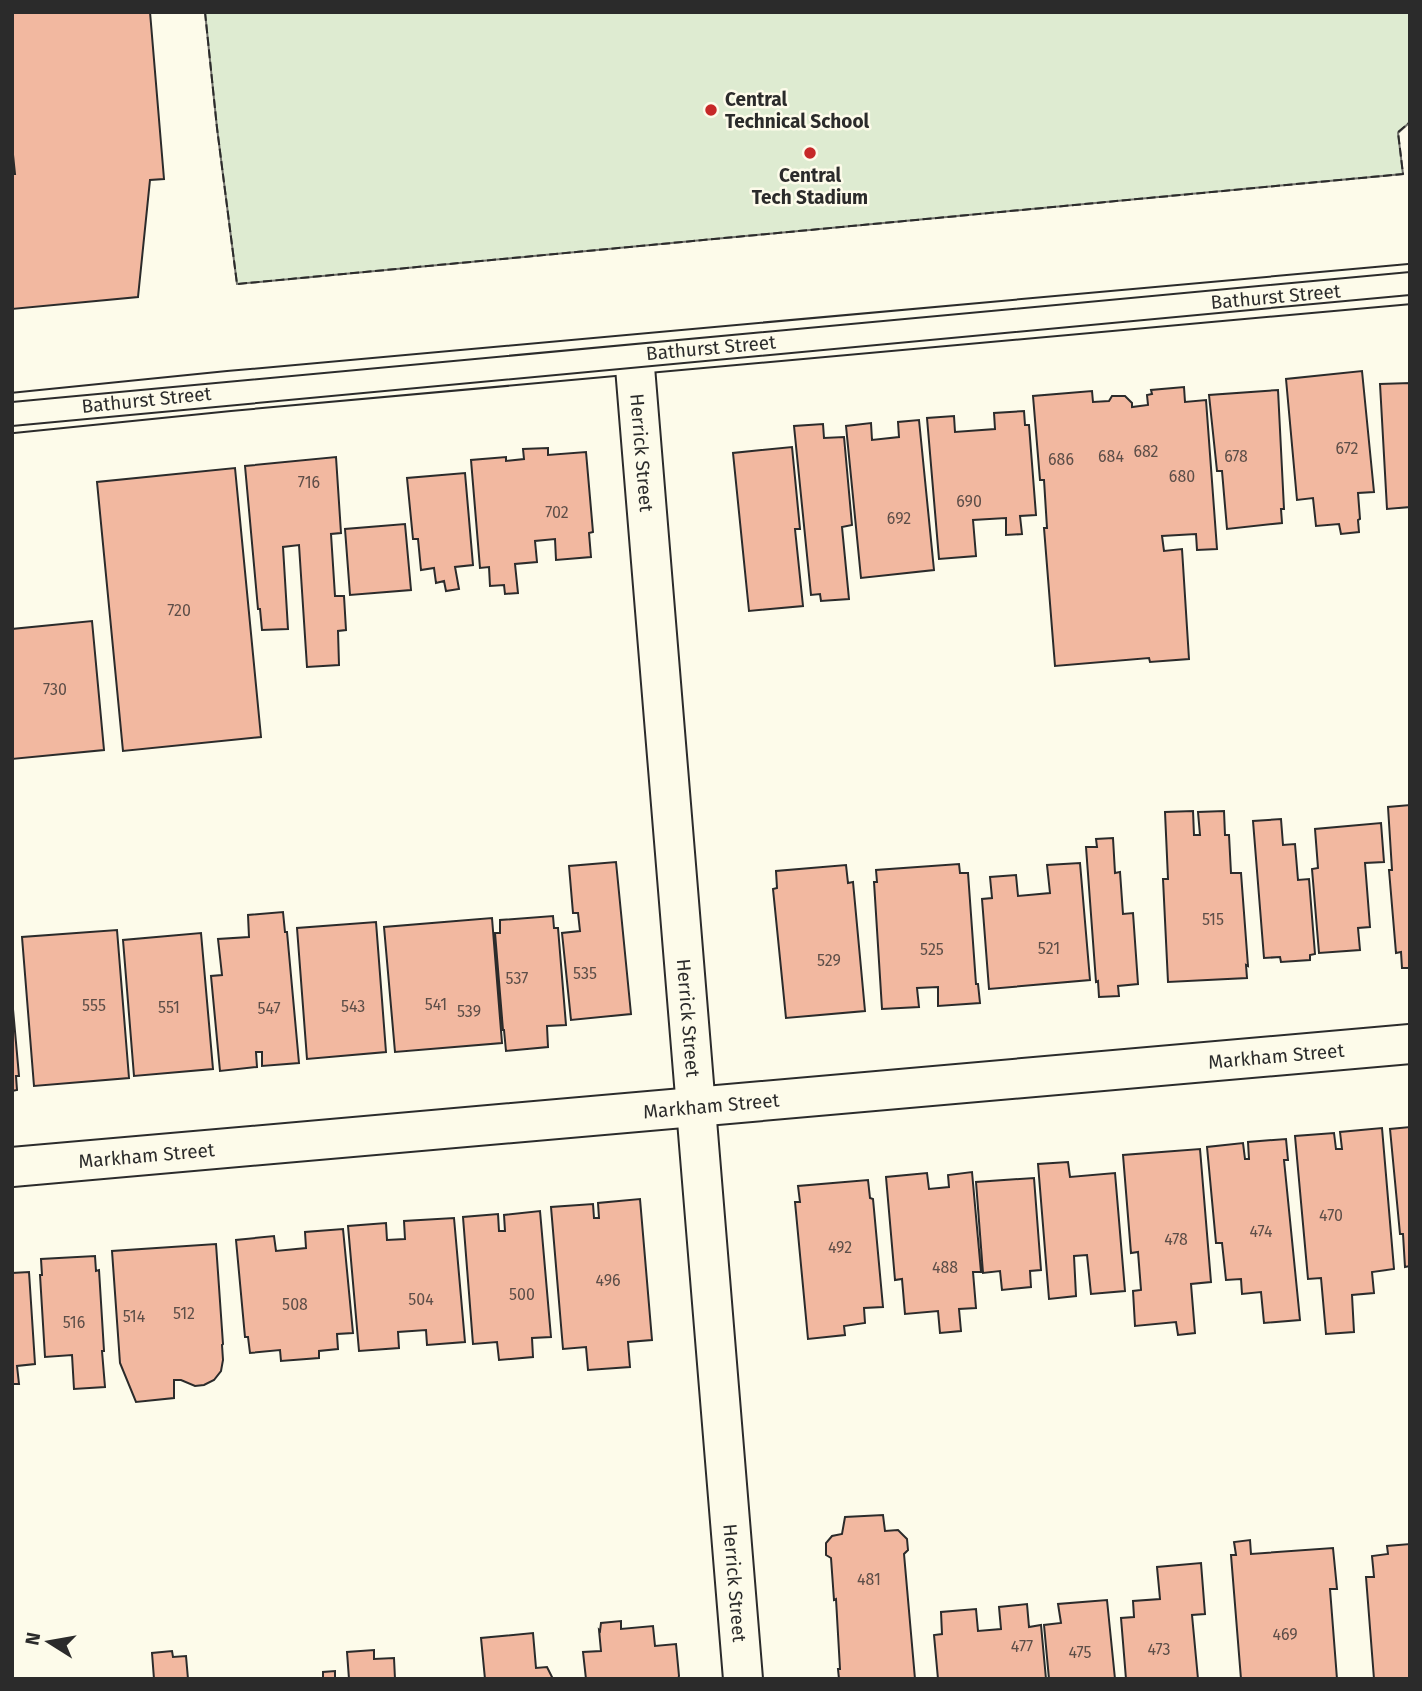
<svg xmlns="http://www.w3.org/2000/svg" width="1422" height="1691" font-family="'Fira Sans',sans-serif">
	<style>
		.green { fill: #deebd1; stroke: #74746e; stroke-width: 2 }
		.building { fill: #f2b8a0; stroke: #2b2b2b; stroke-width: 2 }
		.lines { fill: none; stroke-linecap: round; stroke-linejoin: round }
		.minor-casing { stroke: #2b2b2b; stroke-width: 42 }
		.secondary-casing { stroke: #2b2b2b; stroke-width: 42 }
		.minor { stroke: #fdfbea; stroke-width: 38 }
		.secondary { stroke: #fdfbea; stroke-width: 38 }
		.tram { stroke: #2b2b2b; stroke-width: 2 }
		.fence { stroke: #2b2b2b; stroke-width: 2; stroke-dasharray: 9 3.5; stroke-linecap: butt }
		.poi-dot { fill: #c62828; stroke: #fdfbea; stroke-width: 2.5 }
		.labels { text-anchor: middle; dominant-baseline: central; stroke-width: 5; stroke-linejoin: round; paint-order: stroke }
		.number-label { font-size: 16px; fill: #5d4e48 }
		.poi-label { font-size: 19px; font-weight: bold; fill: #2b2b2b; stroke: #fdfbea; text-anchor: start }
		.street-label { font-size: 19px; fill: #2b2b2b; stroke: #fdfbea }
	</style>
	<rect width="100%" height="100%" fill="#fdfbea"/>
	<path class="green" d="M 205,12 L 1410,12 L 1410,122 L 1398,133 L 1403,174 L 237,284 L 217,128 Z"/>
	<path class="building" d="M 12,12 L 150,12 L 164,179 L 150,180 L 138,297 L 12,309 L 12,174 L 15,174 L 12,145 Z
		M 1362,371 L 1374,492 L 1358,493 L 1360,519 L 1358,520 L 1359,532 L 1341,534 L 1339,524 L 1316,526 L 1313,498 L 1297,500 L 1286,379 Z
		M 1410,383 L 1410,507 L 1387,509 L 1380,384 Z
		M 1184,387 L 1185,402 L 1206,400 L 1217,549 L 1197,550 L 1196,534 L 1162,536 L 1164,551 L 1182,549 L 1189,659 L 1150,662 L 1149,658 L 1055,666 L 1044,528 L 1047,528 L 1044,480 L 1040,480 L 1033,396 L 1092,391 L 1093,402 L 1109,401 L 1112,396 L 1125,396 L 1132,403 L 1132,407 L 1148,405 L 1147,395 L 1152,394 L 1151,390 Z
		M 1278,390 L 1284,509 L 1281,509 L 1282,523 L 1227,529 L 1222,471 L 1217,471 L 1209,395 Z
		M 1024,411 L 1025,425 L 1029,425 L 1036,515 L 1020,516 L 1022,534 L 1006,535 L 1006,518 L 973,520 L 976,556 L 939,559 L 927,418 L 954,416 L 955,432 L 995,429 L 994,413 Z
		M 919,420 L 934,570 L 861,578 L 846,426 L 871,423 L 872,440 L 899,437 L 898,422 Z
		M 823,424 L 824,438 L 844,437 L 852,525 L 842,527 L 849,599 L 821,601 L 820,594 L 811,595 L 794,426 Z
		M 792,447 L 800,529 L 795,529 L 803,606 L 749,611 L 733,453 Z
		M 548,448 L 548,455 L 586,452 L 593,532 L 589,533 L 591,557 L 556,560 L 555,539 L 535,541 L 537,562 L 515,564 L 518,593 L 505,594 L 504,585 L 490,586 L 489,567 L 480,568 L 471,460 L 506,457 L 506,461 L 524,459 L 523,449 Z
		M 336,457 L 341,533 L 331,534 L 335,596 L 344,596 L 346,630 L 338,631 L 339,665 L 307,667 L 299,545 L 283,547 L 288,629 L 262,630 L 260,609 L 258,609 L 245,466 Z
		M 235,468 L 261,737 L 123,751 L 97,482 Z
		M 465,473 L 473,565 L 455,567 L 459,589 L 446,591 L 444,581 L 436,583 L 434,568 L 421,570 L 418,539 L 413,539 L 407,478 Z
		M 405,524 L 411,590 L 350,595 L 345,529 Z
		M 92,621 L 104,750 L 12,759 L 12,629 Z
		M 1410,805 L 1410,968 L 1402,968 L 1401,952 L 1396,953 L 1389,870 L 1392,870 L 1388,807 Z
		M 1193,811 L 1194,835 L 1200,835 L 1198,812 L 1224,811 L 1225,835 L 1229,835 L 1231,873 L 1241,873 L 1248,966 L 1246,965 L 1247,978 L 1168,982 L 1163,879 L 1168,879 L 1165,812 Z
		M 1281,819 L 1283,845 L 1295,844 L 1298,880 L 1309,879 L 1315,954 L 1310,955 L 1310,960 L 1281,962 L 1280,957 L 1264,958 L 1253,821 Z
		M 1381,823 L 1384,862 L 1365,863 L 1370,927 L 1358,928 L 1360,950 L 1319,953 L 1312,869 L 1318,868 L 1315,829 Z
		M 1113,838 L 1115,873 L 1120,872 L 1123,914 L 1133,913 L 1138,984 L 1118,986 L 1119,996 L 1099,997 L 1098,981 L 1096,982 L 1086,847 L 1097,847 L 1096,839 Z
		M 616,862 L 631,1014 L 571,1020 L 562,933 L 580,931 L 578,913 L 573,913 L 569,866 Z
		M 1080,863 L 1090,980 L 989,989 L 982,899 L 992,898 L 990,877 L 1016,875 L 1018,896 L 1050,893 L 1047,865 Z
		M 959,864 L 960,873 L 968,873 L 976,984 L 978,984 L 980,1003 L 938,1006 L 938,987 L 917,988 L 919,1007 L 882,1009 L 874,882 L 877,882 L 876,870 Z
		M 846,865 L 848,883 L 853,882 L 865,1011 L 786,1018 L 773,889 L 777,888 L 776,871 Z
		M 283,912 L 285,932 L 287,932 L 299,1063 L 262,1066 L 262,1052 L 256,1052 L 257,1067 L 220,1071 L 211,976 L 222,975 L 218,939 L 249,937 L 248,915 Z
		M 553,916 L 554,928 L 558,928 L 566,1025 L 547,1026 L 548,1047 L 506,1051 L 504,1030 L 503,1030 L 495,933 L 500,933 L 500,920 Z
		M 492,918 L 502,1043 L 395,1052 L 384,927 Z
		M 376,922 L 386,1052 L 307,1059 L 297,928 Z
		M 117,930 L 129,1078 L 34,1086 L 22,937 Z
		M 201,933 L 213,1069 L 134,1076 L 123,940 Z
		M 12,998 L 19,1076 L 16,1076 L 17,1090 L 12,1091 Z
		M 1410,1127 L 1410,1266 L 1405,1267 L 1403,1234 L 1400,1234 L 1390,1129 Z
		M 1382,1128 L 1394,1269 L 1372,1272 L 1374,1293 L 1352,1295 L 1354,1332 L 1326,1334 L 1321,1278 L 1308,1279 L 1295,1136 L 1334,1133 L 1336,1149 L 1342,1149 L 1340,1132 Z
		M 1286,1139 L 1288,1160 L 1284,1160 L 1300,1320 L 1264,1323 L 1261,1292 L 1242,1294 L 1241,1279 L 1226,1280 L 1222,1243 L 1216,1243 L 1207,1147 L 1243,1143 L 1245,1159 L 1249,1159 L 1248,1142 Z
		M 1200,1149 L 1211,1282 L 1191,1284 L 1195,1333 L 1178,1335 L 1176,1322 L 1135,1326 L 1133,1291 L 1141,1290 L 1138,1252 L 1131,1253 L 1123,1155 Z
		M 1068,1162 L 1070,1177 L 1115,1173 L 1125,1291 L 1091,1294 L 1087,1255 L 1074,1256 L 1076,1296 L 1049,1299 L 1038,1164 Z
		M 972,1172 L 981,1272 L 973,1272 L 976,1308 L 959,1309 L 961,1331 L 940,1333 L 938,1311 L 905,1314 L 902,1279 L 895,1280 L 886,1177 L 927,1173 L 929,1189 L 949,1187 L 948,1175 Z
		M 1034,1178 L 1041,1270 L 1030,1271 L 1031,1287 L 1002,1290 L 1000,1271 L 983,1273 L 976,1182 Z
		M 868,1180 L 870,1198 L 873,1199 L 883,1307 L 864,1308 L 865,1323 L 844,1326 L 845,1335 L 808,1339 L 795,1202 L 800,1202 L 798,1186 Z
		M 640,1199 L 652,1340 L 628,1342 L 630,1367 L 588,1370 L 586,1347 L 563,1349 L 551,1207 L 593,1204 L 594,1218 L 599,1218 L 598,1203 Z
		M 540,1211 L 551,1337 L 532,1338 L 533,1357 L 499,1360 L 497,1342 L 473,1344 L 463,1217 L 498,1214 L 499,1231 L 505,1231 L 504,1215 Z
		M 454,1218 L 465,1342 L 427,1345 L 426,1330 L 398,1332 L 399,1348 L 359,1351 L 348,1226 L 386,1223 L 387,1240 L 405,1239 L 404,1221 Z
		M 343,1229 L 353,1333 L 337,1334 L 338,1349 L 319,1351 L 319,1358 L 281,1361 L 280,1350 L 250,1353 L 248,1337 L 245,1337 L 236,1240 L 274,1236 L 276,1251 L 306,1248 L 305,1232 Z
		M 216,1244 L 223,1344 L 222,1345 L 223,1360 L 221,1371 L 214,1380 L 204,1385 L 195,1386 L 181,1380 L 174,1380 L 174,1398 L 136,1402 L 120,1363 L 112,1251 Z
		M 95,1256 L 96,1271 L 99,1270 L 104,1351 L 102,1351 L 105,1387 L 74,1389 L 72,1355 L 45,1357 L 40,1275 L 42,1275 L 41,1259 Z
		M 29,1272 L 35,1364 L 17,1366 L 19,1384 L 12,1384 L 12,1273 Z
		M 883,1515 L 885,1531 L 898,1530 L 907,1539 L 908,1550 L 904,1554 L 915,1679 L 839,1679 L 838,1669 L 840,1669 L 836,1599 L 834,1600 L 831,1558 L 826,1555 L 826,1543 L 832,1536 L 842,1534 L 845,1517 Z
		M 1250,1540 L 1251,1554 L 1333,1548 L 1337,1589 L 1330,1589 L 1337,1679 L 1241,1679 L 1231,1555 L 1236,1555 L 1234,1542 Z
		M 1410,1544 L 1410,1679 L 1374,1679 L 1366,1577 L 1374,1577 L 1372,1556 L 1388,1554 L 1387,1546 Z
		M 1201,1563 L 1205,1614 L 1192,1615 L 1198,1679 L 1126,1679 L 1121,1618 L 1134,1617 L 1133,1601 L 1160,1599 L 1157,1567 Z
		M 1107,1600 L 1115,1679 L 1049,1679 L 1044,1625 L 1061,1623 L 1058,1604 Z
		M 1027,1604 L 1029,1627 L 1041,1625 L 1046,1679 L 938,1679 L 934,1635 L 942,1634 L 941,1612 L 976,1609 L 978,1631 L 1001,1629 L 999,1607 Z
		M 621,1621 L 621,1629 L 653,1626 L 655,1646 L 676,1644 L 679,1676 L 678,1679 L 586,1679 L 583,1652 L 601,1651 L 599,1630 L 600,1631 L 601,1623 Z
		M 533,1633 L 536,1668 L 547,1667 L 553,1679 L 485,1679 L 481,1638 Z
		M 374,1650 L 374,1659 L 394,1658 L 395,1679 L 349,1679 L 347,1652 Z
		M 172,1651 L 173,1657 L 186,1656 L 188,1679 L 154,1679 L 152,1653 Z
		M 335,1671 L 335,1679 L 323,1679 L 323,1672 Z"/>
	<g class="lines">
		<defs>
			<g id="minor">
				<path id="s1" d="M 634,355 L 743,1679"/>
				<path id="s2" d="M 12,1167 L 1410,1044"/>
			</g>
			<g id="secondary">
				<path id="s3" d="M 12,413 L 229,391 L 1410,284"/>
			</g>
		</defs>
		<use href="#minor" class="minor-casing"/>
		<use href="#secondary" class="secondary-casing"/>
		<use href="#minor" class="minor"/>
		<use href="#secondary" class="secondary"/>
		<path class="tram" d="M 12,402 L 1410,272
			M 12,426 L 1410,295"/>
		<path class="fence" d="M 205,12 L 217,128 L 237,284 L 1403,174 L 1398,132 L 1410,122"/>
	</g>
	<g class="poi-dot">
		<circle cx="711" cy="110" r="7"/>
		<circle cx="810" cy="153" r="7"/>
	</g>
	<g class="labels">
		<g class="number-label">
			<text x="1347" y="448">672</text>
			<text x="1146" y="451">682</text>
			<text x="1111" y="456">684</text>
			<text x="1236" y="456">678</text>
			<text x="1061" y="459">686</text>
			<text x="1182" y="476">680</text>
			<text x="309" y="482">716</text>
			<text x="969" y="501">690</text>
			<text x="557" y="512">702</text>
			<text x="899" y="518">692</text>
			<text x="179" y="610">720</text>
			<text x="55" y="689">730</text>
			<text x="1213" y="919">515</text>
			<text x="1049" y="948">521</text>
			<text x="932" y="949">525</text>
			<text x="829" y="960">529</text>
			<text x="585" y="973">535</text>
			<text x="517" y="978">537</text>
			<text x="436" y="1004">541</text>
			<text x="94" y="1005">555</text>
			<text x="353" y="1006">543</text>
			<text x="169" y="1007">551</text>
			<text x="269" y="1008">547</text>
			<text x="469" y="1011">539</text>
			<text x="1331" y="1215">470</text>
			<text x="1261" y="1231">474</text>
			<text x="1176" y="1239">478</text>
			<text x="840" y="1247">492</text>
			<text x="945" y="1267">488</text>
			<text x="608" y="1280">496</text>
			<text x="522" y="1294">500</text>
			<text x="421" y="1299">504</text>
			<text x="295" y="1304">508</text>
			<text x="184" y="1313">512</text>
			<text x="134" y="1316">514</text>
			<text x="74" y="1322">516</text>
			<text x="869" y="1579">481</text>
			<text x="1285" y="1634">469</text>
			<text x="1022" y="1646">477</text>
			<text x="1159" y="1649">473</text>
			<text x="1080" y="1652">475</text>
		</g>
		<g class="poi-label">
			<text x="725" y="99">Central<tspan x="725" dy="22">Technical School</tspan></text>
			<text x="810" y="175" text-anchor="middle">Central<tspan x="810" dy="22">Tech Stadium</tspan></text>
		</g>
		<g class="street-label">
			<text stroke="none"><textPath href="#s3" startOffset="1269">Bathurst Street</textPath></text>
			<text stroke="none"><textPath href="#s3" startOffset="702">Bathurst Street</textPath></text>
			<text stroke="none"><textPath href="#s3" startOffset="135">Bathurst Street</textPath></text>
			<text stroke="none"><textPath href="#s1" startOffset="98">Herrick Street</textPath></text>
			<text stroke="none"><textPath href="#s1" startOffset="665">Herrick Street</textPath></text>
			<text stroke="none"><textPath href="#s2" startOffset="1269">Markham Street</textPath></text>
			<text stroke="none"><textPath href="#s2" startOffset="702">Markham Street</textPath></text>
			<text stroke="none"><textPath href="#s2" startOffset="135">Markham Street</textPath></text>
			<text stroke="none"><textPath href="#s1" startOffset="1232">Herrick Street</textPath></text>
		</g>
	</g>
	<rect width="1422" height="1691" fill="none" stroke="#2b2b2b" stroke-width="28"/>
	<g transform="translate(49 1642) rotate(281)" stroke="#fdfbea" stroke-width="5" paint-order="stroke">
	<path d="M0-5L12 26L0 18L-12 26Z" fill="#2b2b2b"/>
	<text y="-10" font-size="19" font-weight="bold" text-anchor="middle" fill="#2b2b2b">N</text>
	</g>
</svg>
